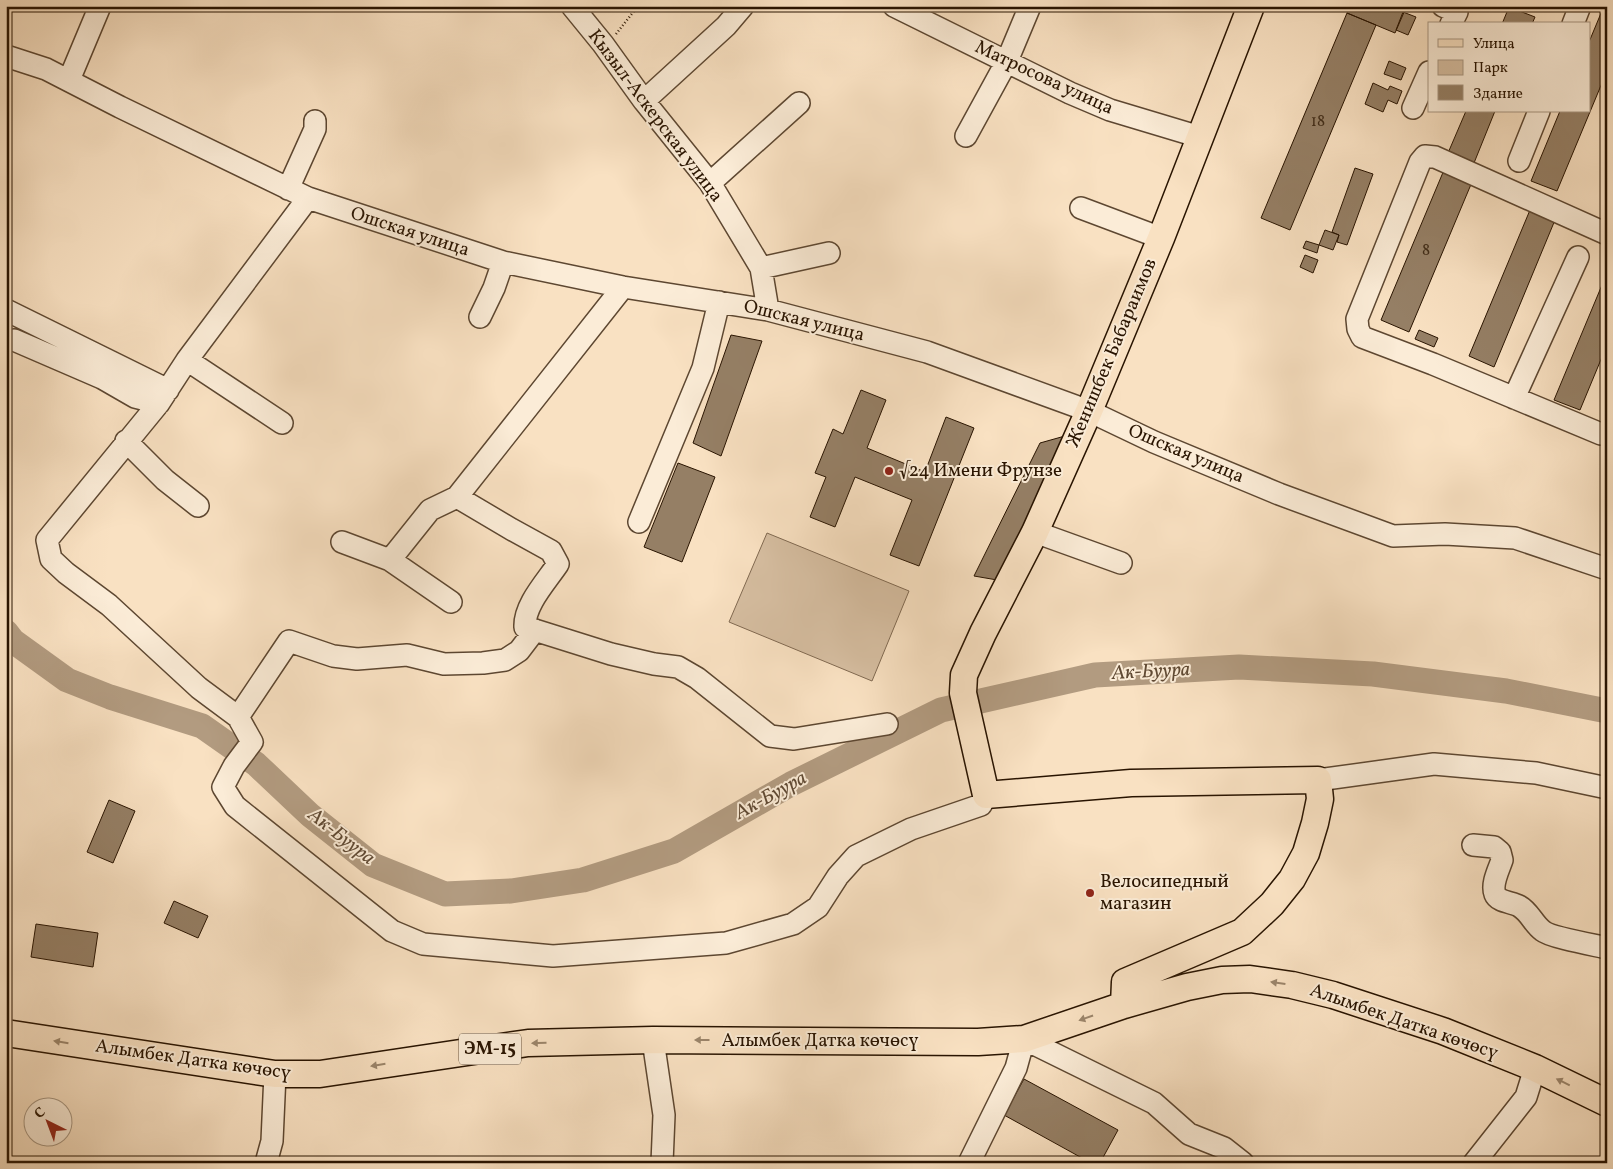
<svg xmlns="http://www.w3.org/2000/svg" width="1613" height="1169" font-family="Vollkorn,serif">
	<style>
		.green { fill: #d6bea1; stroke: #806951 }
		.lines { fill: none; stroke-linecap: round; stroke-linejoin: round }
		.river { stroke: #b29b80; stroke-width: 25 }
		.building { fill: #957f65; stroke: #291401 }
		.minor-casing { stroke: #5d4731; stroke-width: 24 }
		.major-casing { stroke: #291401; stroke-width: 29 }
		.path { stroke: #291401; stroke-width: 2.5; stroke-dasharray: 1 2.5; stroke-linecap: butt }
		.minor { stroke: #fbecd7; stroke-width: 21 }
		.major { stroke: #f9e1c2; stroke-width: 26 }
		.oneway { fill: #9b856b }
		.poi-dot { fill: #8f2418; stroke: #fbecd7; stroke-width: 2 }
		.labels { text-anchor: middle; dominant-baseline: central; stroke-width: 4; stroke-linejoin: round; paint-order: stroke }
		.number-label { font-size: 16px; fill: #442f1a }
		.shield { fill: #fbecd7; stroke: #685541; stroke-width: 1 }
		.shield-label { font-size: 18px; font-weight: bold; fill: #291401 }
		.street-label { font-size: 19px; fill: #291401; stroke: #fbecd7 }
		.poi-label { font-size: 19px; fill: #291401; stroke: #fbecd7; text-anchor: start }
		.water-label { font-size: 20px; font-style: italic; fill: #604a34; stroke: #fbecd7 }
	</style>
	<rect width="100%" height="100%" fill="#f9e1c2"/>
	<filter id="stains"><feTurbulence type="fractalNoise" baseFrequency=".004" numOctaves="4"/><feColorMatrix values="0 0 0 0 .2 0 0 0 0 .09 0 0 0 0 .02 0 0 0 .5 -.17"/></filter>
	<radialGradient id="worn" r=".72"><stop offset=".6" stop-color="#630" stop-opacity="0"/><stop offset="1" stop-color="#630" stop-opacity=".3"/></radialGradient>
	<path class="green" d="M 767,533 L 909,591 L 872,681 L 729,622 Z"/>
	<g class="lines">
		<path class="river" d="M 6,632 L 13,641 L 67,680 L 110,697 L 202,726 L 256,764 L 310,815 L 373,865 L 445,894 L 511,891 L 583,880 L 674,851 L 791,784 L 941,710 L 1095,675 L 1239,667 L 1373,674 L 1506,691 L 1607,711"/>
	</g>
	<path class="building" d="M 1350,6 L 1397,6 L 1405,10 L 1395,33 L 1347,13 Z
		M 1604,6 L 1607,6 L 1607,71 L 1557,191 L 1531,181 L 1560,111 L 1589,111 L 1589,42 Z
		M 1509,7 L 1535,17 L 1532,24 L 1502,24 Z
		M 1403,12 L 1416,17 L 1408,35 L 1396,30 Z
		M 1347,13 L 1376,25 L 1290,230 L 1261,218 Z
		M 1389,61 L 1406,68 L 1401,80 L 1384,74 Z
		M 1373,83 L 1388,90 L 1390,86 L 1402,91 L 1397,104 L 1388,100 L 1383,112 L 1365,104 Z
		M 1466,111 L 1495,111 L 1474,163 L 1448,153 Z
		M 1355,168 L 1373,174 L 1347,245 L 1337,242 L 1339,235 L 1332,232 Z
		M 1444,170 L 1472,182 L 1409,332 L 1381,320 Z
		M 1530,210 L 1555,220 L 1494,367 L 1469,356 Z
		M 1325,230 L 1339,235 L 1333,250 L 1319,245 Z
		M 1306,241 L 1319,245 L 1317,253 L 1303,248 Z
		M 1305,255 L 1318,260 L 1313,273 L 1300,267 Z
		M 1607,273 L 1607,345 L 1580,410 L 1554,400 Z
		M 1419,330 L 1438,338 L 1434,347 L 1415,339 Z
		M 731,335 L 762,341 L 721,456 L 693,443 Z
		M 861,390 L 886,400 L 867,448 L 925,472 L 946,417 L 974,428 L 919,566 L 890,555 L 912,500 L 855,477 L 835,527 L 810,517 L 826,477 L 815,473 L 833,429 L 843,434 Z
		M 1072,434 L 1003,581 L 974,576 L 1040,443 Z
		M 678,463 L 715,477 L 682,562 L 644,547 Z
		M 109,800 L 135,811 L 113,863 L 87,852 Z
		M 174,901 L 208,916 L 198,938 L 164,923 Z
		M 36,924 L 98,933 L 93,967 L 31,957 Z
		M 1024,1079 L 1118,1130 L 1100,1163 L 1091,1163 L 1004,1115 Z"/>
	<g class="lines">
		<defs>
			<path id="minor" d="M 572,6 L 603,44 L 644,101 L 710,183 L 761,268 L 768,310
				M 894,6 L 1070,93 L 1110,110 L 1200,137
				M 1443,6 L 1457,12 L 1451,24
				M 1573,24 L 1580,6
				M 6,56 L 46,69 L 120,107 L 308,198 L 503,262 L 623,287 L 768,310 L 927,352 L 1089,411 L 1154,442 L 1279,494 L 1393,536 L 1445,534 L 1515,538 L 1607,569
				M 69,80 L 100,6
				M 644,101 L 726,26 L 743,6
				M 1413,108 L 1429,72
				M 966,136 L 1007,61 L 1030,6
				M 1519,161 L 1539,111
				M 710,183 L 799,103
				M 288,189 L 315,129 L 315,121
				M 308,198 L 187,360 L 159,403 L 47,540 L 51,559 L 66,573 L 109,605 L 199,688 L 238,717 L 252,742 L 234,766 L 223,787 L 235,806 L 392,931 L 423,944 L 553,956 L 726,943 L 793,924 L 818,907 L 838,876 L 856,856 L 911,829 L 981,805 L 986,795
				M 1081,208 L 1161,238
				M 1607,234 L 1435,157 L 1425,156 L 1420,162 L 1357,319 L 1358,329 L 1362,337 L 1433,364 L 1601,434 L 1607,434
				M 761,268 L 829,253
				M 623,287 L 457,497 L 511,529 L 551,551 L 558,564 C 546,582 524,605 525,627 L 611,654 L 654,664 L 678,667 L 697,678 L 770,736 L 794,739 L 887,724
				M 6,310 L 168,390
				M 480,317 L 494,288 L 503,262
				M 14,340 L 102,378 L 135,397 L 159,403
				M 187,360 L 282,423
				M 1514,398 L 1578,257
				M 126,441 L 165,480 L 198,506
				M 639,522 L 703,368 L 719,302
				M 1035,532 L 1121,563
				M 342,542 L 390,560 L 451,602
				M 390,560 L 430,510 L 457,497
				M 238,717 L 289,641 L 333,656 L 357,659 L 407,655 L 444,664 L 483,663 L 505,660 L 519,651 L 535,630
				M 1318,780 L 1434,764 L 1536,773 L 1607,788
				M 1473,845 L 1494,847 L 1500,852 L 1502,860 C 1499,869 1491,884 1495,894 C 1498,902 1512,902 1519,906 C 1530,912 1533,924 1543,931 C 1550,937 1594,945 1607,948
				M 653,1040 L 664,1115 L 662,1163
				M 266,1163 L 272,1141 L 275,1074
				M 969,1163 L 1016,1068 L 1024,1039 L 1154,1103 L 1189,1134 L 1224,1148 L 1243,1163
				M 1474,1163 L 1526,1097 L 1535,1068"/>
			<path id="major" d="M 1124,1005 L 1125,982 L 1242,932 L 1272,904 L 1292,879 L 1306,853 L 1315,823 L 1320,799 L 1318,780 L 1131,783 L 986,795 L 963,693 L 964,675 L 983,633 L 1035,532 L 1089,411 L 1161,238 L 1251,6
				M 6,1033 L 275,1074 L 320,1074 L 528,1043 L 653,1040 L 978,1042 L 1024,1039 L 1124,1005 L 1187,987 L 1222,980 L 1250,979 L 1292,985 L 1333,995 L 1443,1031 L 1535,1068 L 1607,1103"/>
		</defs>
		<use href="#minor" class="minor-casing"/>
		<use href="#major" class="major-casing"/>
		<path class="path" d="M 616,34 L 638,6"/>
		<use href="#minor" class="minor"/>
		<use href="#major" class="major"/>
	</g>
	<defs><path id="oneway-solid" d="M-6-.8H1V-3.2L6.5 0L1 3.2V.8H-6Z" transform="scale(1.25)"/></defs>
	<g class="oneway">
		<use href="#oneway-solid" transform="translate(1278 983) rotate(-172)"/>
		<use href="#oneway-solid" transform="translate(1086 1018) rotate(161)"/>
		<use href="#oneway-solid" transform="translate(702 1040) rotate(-180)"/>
		<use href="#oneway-solid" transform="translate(61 1042) rotate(-171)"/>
		<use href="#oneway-solid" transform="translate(539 1043) rotate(179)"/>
		<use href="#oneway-solid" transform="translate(378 1065) rotate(171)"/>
		<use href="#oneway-solid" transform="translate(1563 1082) rotate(-154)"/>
	</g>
	<g class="poi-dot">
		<circle cx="889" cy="471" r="5"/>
		<circle cx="1090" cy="893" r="5"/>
	</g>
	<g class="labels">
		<g class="number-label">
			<text x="1318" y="122">18</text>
			<text x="1426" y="251">8</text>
		</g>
		<rect class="shield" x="459" y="1033.5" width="62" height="31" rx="4"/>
		<g class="shield-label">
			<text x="490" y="1049">ЭМ-15</text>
		</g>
		<g class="street-label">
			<text transform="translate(1044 78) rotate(25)">Матросова улица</text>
			<text transform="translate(655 116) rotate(53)">Кызыл-Аскерская улица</text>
			<text transform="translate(410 232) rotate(18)">Ошская улица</text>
			<text transform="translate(804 321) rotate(14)">Ошская улица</text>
			<text transform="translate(1112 353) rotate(-67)">Женишбек Бабараимов</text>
			<text transform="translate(1186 454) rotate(23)">Ошская улица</text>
			<text transform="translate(1404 1022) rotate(19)">Алымбек Датка көчөсү</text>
			<text x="820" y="1041">Алымбек Датка көчөсү</text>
			<text transform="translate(193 1060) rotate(8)">Алымбек Датка көчөсү</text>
		</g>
		<g class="poi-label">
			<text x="899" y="471">√24 Имени Фрунзе</text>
			<text x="1100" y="882">Велосипедный<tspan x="1100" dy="22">магазин</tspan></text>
		</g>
		<g class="water-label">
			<text transform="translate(1151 672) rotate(-3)">Ак-Буура</text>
			<text transform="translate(771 796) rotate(-29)">Ак-Буура</text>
			<text transform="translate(341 837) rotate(38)">Ак-Буура</text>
		</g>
	</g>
	<rect width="1613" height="1169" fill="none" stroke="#f9e1c2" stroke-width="25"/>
	<rect x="8" y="8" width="1598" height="1154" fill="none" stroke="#291401" stroke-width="2.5"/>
	<rect x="12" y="12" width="1588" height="1144" fill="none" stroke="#291401"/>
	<rect x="1428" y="22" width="162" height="90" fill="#fbecd7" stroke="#a79681"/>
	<rect x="1438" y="39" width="25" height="8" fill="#f9e1c2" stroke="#a79681"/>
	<text x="1473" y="48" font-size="15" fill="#291401">Улица</text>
	<rect x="1438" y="60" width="25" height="15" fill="#d6bea1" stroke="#a79681"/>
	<text x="1473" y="72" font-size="15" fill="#291401">Парк</text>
	<rect x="1438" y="85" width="25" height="15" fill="#957f65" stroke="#a79681"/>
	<text x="1473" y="98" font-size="15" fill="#291401">Здание</text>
	<g transform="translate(48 1122) rotate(318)"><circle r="24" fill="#fbecd7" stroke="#a79681"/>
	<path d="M0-4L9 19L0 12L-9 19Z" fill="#8f2418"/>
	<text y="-8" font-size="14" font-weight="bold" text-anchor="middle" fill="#291401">С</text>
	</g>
	<rect width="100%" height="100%" filter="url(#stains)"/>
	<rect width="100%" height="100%" fill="url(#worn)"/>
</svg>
